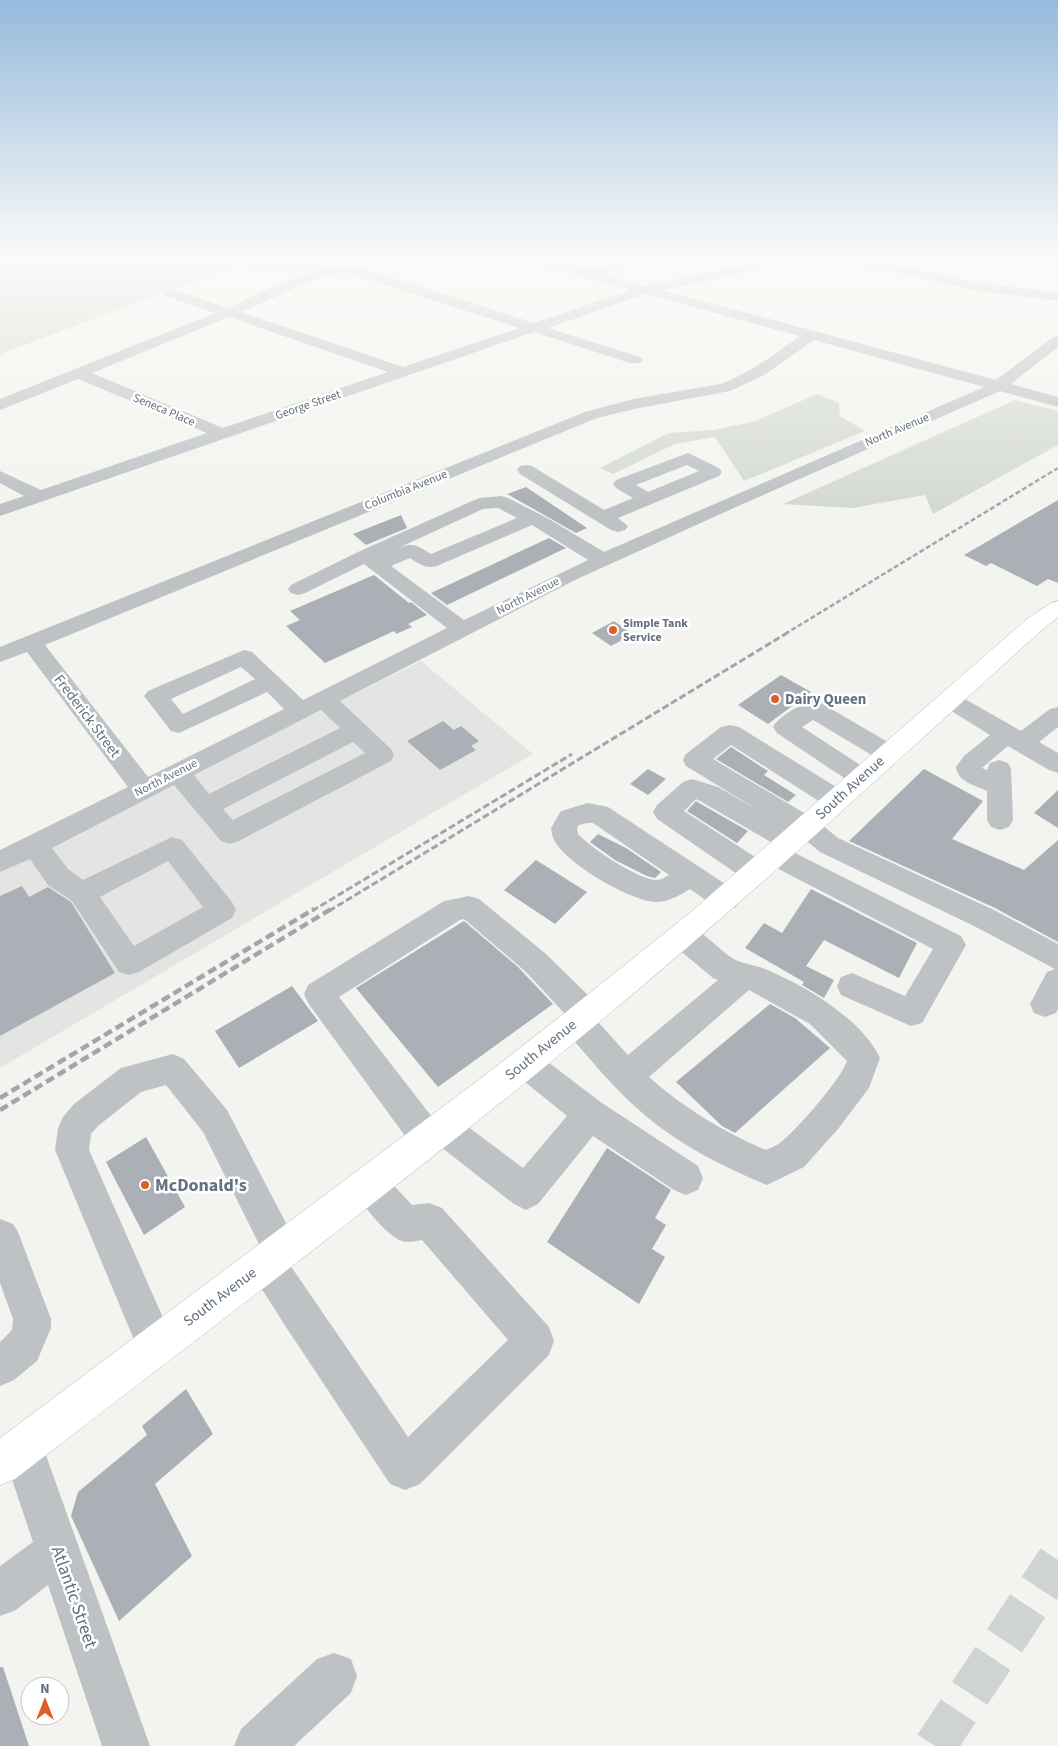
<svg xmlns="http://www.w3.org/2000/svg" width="1058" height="1746" font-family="'Source Sans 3',sans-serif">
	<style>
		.built { fill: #e4e5e3 }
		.green { fill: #d4dad1 }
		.building { fill: #aab0b5 }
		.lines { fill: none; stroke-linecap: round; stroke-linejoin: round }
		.minor-tunnel { stroke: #cfd3d3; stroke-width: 42; stroke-dasharray: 42 21; stroke-linecap: butt }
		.major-casing { stroke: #b1b5b9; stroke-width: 1 }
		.minor { fill: #bec2c5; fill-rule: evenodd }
		.major { fill: #fff; fill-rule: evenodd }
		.rail-far2 { stroke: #a1a6ac; stroke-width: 2.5; stroke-dasharray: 5 2.5; stroke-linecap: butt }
		.rail-far1 { stroke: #a1a6ac; stroke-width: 3; stroke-dasharray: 7 3; stroke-linecap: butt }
		.rail { stroke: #a1a6ac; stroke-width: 4.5; stroke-dasharray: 9 4.5; stroke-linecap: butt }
		.poi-dot { fill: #dd5e26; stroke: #fff; stroke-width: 2 }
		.labels { text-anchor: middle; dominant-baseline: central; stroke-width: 5; stroke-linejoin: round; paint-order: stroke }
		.far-street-label { font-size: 12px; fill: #637180; stroke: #fff }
		.far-poi-label { font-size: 12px; font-weight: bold; fill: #637180; stroke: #fff; text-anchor: start }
		.poi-label { font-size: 15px; font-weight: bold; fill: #637180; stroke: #fff; text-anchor: start }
		.street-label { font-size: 15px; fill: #637180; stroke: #fff }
		.near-poi-label { font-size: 18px; font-weight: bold; fill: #637180; stroke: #fff; text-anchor: start }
		.near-street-label { font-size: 18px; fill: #637180; stroke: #fff }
	</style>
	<rect width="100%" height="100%" fill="#f3f4ef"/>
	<path class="built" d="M 421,661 L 533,754 L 0,1068 L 0,869 Z"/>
	<path class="green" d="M 0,260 L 331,260 L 299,272 L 232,267 L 0,354 Z
		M 817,394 L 839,403 L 840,416 L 865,431 L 744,481 L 715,437 L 675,444 L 613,474 L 600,468 L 669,433 L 714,430 L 756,421 Z
		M 1015,400 L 1058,411 L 1058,445 L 933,514 L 925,495 L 852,508 L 783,504 Z"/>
	<path class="building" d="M 526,487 L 587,528 L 576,533 L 507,494 Z
		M 1058,500 L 1058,583 L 1048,579 L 1037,586 L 991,563 L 986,566 L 964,555 Z
		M 401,515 L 407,528 L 366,545 L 353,534 Z
		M 549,538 L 566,548 L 447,605 L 431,593 Z
		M 374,575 L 409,603 L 411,602 L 427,615 L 408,624 L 412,627 L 396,634 L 394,631 L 325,663 L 286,626 L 300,620 L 290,611 Z
		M 614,621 L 633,634 L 611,646 L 592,633 Z
		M 781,675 L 811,692 L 768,724 L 738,705 Z
		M 443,721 L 454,730 L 461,726 L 479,741 L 471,746 L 476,750 L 440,770 L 407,741 Z
		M 731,747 L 768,771 L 764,775 L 796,795 L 788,802 L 716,759 Z
		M 648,769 L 666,779 L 648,795 L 630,784 Z
		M 924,769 L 983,801 L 952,839 L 1024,870 L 1058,840 L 1058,942 L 995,908 L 849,841 Z
		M 1058,790 L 1058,828 L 1034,813 Z
		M 696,801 L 699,803 L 748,831 L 737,843 L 687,811 Z
		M 598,834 L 626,848 L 661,872 L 655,878 L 647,876 L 615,860 L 590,842 Z
		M 536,860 L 587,892 L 555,924 L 504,890 Z
		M 22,886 L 29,897 L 48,887 L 71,902 L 115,973 L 0,1036 L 0,896 Z
		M 811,889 L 917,943 L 899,978 L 824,940 L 806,966 L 834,980 L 824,998 L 802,985 L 804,982 L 745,948 L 764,923 L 782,933 Z
		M 464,921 L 518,967 L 553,1004 L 438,1087 L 356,988 Z
		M 292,986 L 318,1021 L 239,1068 L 215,1031 Z
		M 770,1004 L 795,1018 L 830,1048 L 735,1133 L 722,1126 L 676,1082 Z
		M 146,1137 L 185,1207 L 144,1235 L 106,1162 Z
		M 607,1148 L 671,1190 L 655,1218 L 666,1225 L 652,1249 L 665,1257 L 639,1304 L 547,1242 Z
		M 186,1389 L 213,1434 L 155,1484 L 192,1556 L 119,1621 L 71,1516 L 78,1492 L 147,1435 L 142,1426 Z
		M 0,1667 L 3,1667 L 29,1746 L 0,1746 Z"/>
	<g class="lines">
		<path class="minor-tunnel" d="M 935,1746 L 1058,1560"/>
		<defs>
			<path id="major" d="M 1058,601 L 1058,617 L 1043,629 C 892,765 743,904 586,1033 C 400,1187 206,1331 15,1479 L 0,1485 L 0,1438 L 480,1079 L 566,1012 L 691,912 L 1027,619 L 1051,603 Z"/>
		</defs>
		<use href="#major" class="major-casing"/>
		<path class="minor" d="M 530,260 L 551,260 L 593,271 L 616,260 L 632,260 L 606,275 L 645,286 L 744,265 L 757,260 L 776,260 L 774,263 L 747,272 L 662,290 L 996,380 L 1053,337 L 1058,336 L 1058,347 L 1011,384 L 1058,397 L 1058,407 L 1000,391 L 736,507 L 575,580 L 340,701 L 391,749 L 394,755 L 391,761 L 239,841 L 230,844 L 221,841 L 174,785 L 52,848 L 68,869 L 83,880 L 172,837 L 182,840 L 232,902 L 236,910 L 232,918 L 139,972 L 129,975 L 119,972 L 72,901 L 48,885 L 30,859 L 0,872 L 0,850 L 128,787 L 27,652 L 0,662 L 0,647 L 585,412 L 633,399 L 721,384 C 750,373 775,354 800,336 L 646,294 L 548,328 L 640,357 L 643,360 L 640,363 L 630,363 L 534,332 L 0,516 L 0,504 L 24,496 L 0,483 L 0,471 L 41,490 L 207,433 L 78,379 L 0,410 L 0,399 L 215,313 L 166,296 L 164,293 L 166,290 L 171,289 L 228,308 C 265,292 321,258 361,268 L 534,323 L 631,290 L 532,263 ZM 344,273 L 354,275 L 519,328 L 403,367 L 241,312 L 325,275 ZM 229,317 L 388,372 L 223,428 L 92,373 ZM 814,340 L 984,387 L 604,552 L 549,519 L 508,498 L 501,496 L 479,498 L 358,552 L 291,585 L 288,589 L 291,593 L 298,595 L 305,593 L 364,564 L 447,628 L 303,700 L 252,652 L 244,650 L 148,691 L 144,696 L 171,731 L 179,733 L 267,692 L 284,709 L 148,777 L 45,645 L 597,418 L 634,409 L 730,391 L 764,375 ZM 498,508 L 517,518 L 431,554 C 415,544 412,542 394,550 L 483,509 ZM 532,525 L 588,560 L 464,620 L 391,566 L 410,558 C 419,564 426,569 437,566 ZM 241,667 L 255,679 L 183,714 L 171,699 ZM 321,710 L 340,728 L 209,794 L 194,775 ZM 353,742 L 365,753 L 233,820 L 223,809 ZM 168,861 L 203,907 L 134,946 L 100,897 Z
			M 848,260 L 873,260 L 980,283 L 1058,293 L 1058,301 L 980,291 L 854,264 Z
			M 688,453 L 719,468 L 722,472 L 719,476 L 618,518 L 628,526 L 625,530 L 618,532 L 611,530 L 520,474 L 517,470 L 520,466 L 526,465 L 532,466 L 604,510 L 633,498 L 616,488 L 613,484 L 616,480 ZM 687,465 L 699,471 L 648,492 L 636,485 Z
			M 950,692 L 958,695 L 1021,731 L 1050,709 L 1058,707 L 1058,727 L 1039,742 L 1058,753 L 1058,773 L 1049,770 L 1008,746 L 982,768 L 987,770 L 990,763 L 999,760 L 1008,763 L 1011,769 L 1013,820 L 1009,827 L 1000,830 L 991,827 L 987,820 L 987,791 C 974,785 958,782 956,767 L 964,756 L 990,735 L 942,705 L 938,700 L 942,695 Z
			M 813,701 L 821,703 L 898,748 L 901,754 L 898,760 L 889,763 L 880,760 L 813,720 L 802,727 L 871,772 L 875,778 L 871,784 L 862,787 L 853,784 L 777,733 L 773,727 C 780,715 800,705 813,701 Z
			M 730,725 L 739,727 L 846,793 L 850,800 L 846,807 L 837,809 L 828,807 L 731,745 L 713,759 L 816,820 L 838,838 L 994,910 L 1058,944 L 1058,1009 L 1056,1013 L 1045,1017 L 1034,1013 L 1030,1004 L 1047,972 L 1055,969 L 974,926 L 820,852 L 803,838 L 804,841 L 800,848 L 791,851 L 961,936 L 966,945 L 922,1023 L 911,1026 L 841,995 L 837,986 L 841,977 L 852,973 L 905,996 L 933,949 L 765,862 L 761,855 L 765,848 L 776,845 L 700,801 L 696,799 L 684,811 L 766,864 L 770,872 L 766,880 L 756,883 L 746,880 L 657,819 L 653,812 L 657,805 L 683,782 L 692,779 L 718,787 L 761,812 L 686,766 L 683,760 L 686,754 L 721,727 Z
			M 588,803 L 608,807 L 736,891 L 740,899 L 736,907 C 718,913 705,899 690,889 C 681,895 669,901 658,902 C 633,903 572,866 558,846 C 553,840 552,835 551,828 L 561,811 ZM 588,823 L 593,823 L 669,875 C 664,878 660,880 655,880 C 636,878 591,848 578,834 L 577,828 L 579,825 Z
			M 469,896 L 479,899 L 546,954 L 597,1004 L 601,1014 L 598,1022 L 628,1055 L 718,980 L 713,978 L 672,944 L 667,936 L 672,928 C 675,927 679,924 683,924 C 698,925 719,950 732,958 C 742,964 755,965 765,969 C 804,985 862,1019 880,1058 L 869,1088 L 838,1129 L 804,1167 L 767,1185 C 721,1166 676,1143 639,1110 C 612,1087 590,1058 566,1032 L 561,1022 L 565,1014 L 526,972 L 464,919 L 460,920 L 339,997 L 432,1117 L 443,1112 L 455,1117 L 523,1168 L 567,1116 L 514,1073 L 509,1063 L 514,1053 L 525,1048 L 536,1053 L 602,1103 L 698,1166 L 703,1178 L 698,1190 L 686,1195 L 674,1190 L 593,1136 L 538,1204 L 526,1210 L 514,1204 L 441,1147 L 440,1151 L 428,1155 L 416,1151 L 308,1003 L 304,994 L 308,985 L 444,901 ZM 749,990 L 810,1024 L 847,1061 C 842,1078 795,1132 780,1143 C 776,1146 770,1148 766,1150 C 723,1132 684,1108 649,1077 Z
			M 173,1054 L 184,1059 L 227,1110 L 300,1250 L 295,1263 L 290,1265 L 408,1437 L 508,1340 L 422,1240 C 416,1241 408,1243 402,1241 C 385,1235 359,1201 351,1184 L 357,1172 L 369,1167 L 381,1172 L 412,1205 L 429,1203 L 442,1208 L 549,1327 L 554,1341 L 549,1355 L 420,1484 L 405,1490 L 390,1484 L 284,1324 L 253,1275 L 248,1262 L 253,1249 L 260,1246 L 203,1132 L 166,1085 L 141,1092 L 98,1126 L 91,1134 L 89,1150 L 175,1345 L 170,1359 L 156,1364 L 142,1359 L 55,1150 L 58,1128 L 63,1117 L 74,1104 L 121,1068 Z
			M 0,1219 L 13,1224 L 18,1232 L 51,1319 L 51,1328 L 37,1361 L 14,1380 L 0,1386 L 0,1342 L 12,1330 L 13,1319 L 0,1283 Z
			M 22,1426 L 37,1432 L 43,1447 L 150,1746 L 102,1746 L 48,1585 L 16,1610 L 0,1616 L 0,1566 L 33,1542 L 1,1447 L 7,1432 Z
			M 334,1653 L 351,1659 L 357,1676 L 351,1693 L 294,1746 L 234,1746 L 241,1729 L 317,1659 Z"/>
		<use href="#major" class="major"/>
		<path class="rail-far2" d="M 785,634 L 1058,468"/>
		<path class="rail-far1" d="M 312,911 L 572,754
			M 329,911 L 787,633"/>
		<path class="rail" d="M 0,1098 L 314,909
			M 0,1110 L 331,909"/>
	</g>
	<linearGradient id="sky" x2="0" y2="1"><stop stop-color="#95badc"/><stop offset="0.51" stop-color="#fafaf8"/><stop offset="1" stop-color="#fafaf8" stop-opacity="0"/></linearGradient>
	<rect width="1058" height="505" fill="url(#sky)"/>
	<g class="poi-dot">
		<circle cx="613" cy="630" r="5"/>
		<circle cx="775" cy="699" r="5"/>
		<circle cx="145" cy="1185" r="5"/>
	</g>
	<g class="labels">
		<g class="far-street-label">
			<text transform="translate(308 405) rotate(-19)">George Street</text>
			<text transform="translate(164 410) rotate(23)">Seneca Place</text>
			<text transform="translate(897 430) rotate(-23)">North Avenue</text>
			<text transform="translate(406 490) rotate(-22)">Columbia Avenue</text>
			<text transform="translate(528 596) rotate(-27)">North Avenue</text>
			<text transform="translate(166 778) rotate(-27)">North Avenue</text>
		</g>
		<g class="far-poi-label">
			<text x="623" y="623">Simple Tank<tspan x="623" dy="14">Service</tspan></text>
		</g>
		<g class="poi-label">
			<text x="785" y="699">Dairy Queen</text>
		</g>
		<g class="street-label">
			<text transform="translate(87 716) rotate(53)">Frederick Street</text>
			<text transform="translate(850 788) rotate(-42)">South Avenue</text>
			<text transform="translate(541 1050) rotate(-39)">South Avenue</text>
			<text transform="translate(220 1297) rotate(-37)">South Avenue</text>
		</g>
		<g class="near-poi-label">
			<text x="155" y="1185">McDonald's</text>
		</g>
		<g class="near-street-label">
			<text transform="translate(74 1597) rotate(71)">Atlantic Street</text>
		</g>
	</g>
	<g transform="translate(45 1701)"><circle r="24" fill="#ffffff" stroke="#c1c6cc"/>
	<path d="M0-4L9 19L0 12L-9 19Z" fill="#dd5e26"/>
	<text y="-8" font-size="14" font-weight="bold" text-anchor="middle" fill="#637180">N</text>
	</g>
</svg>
